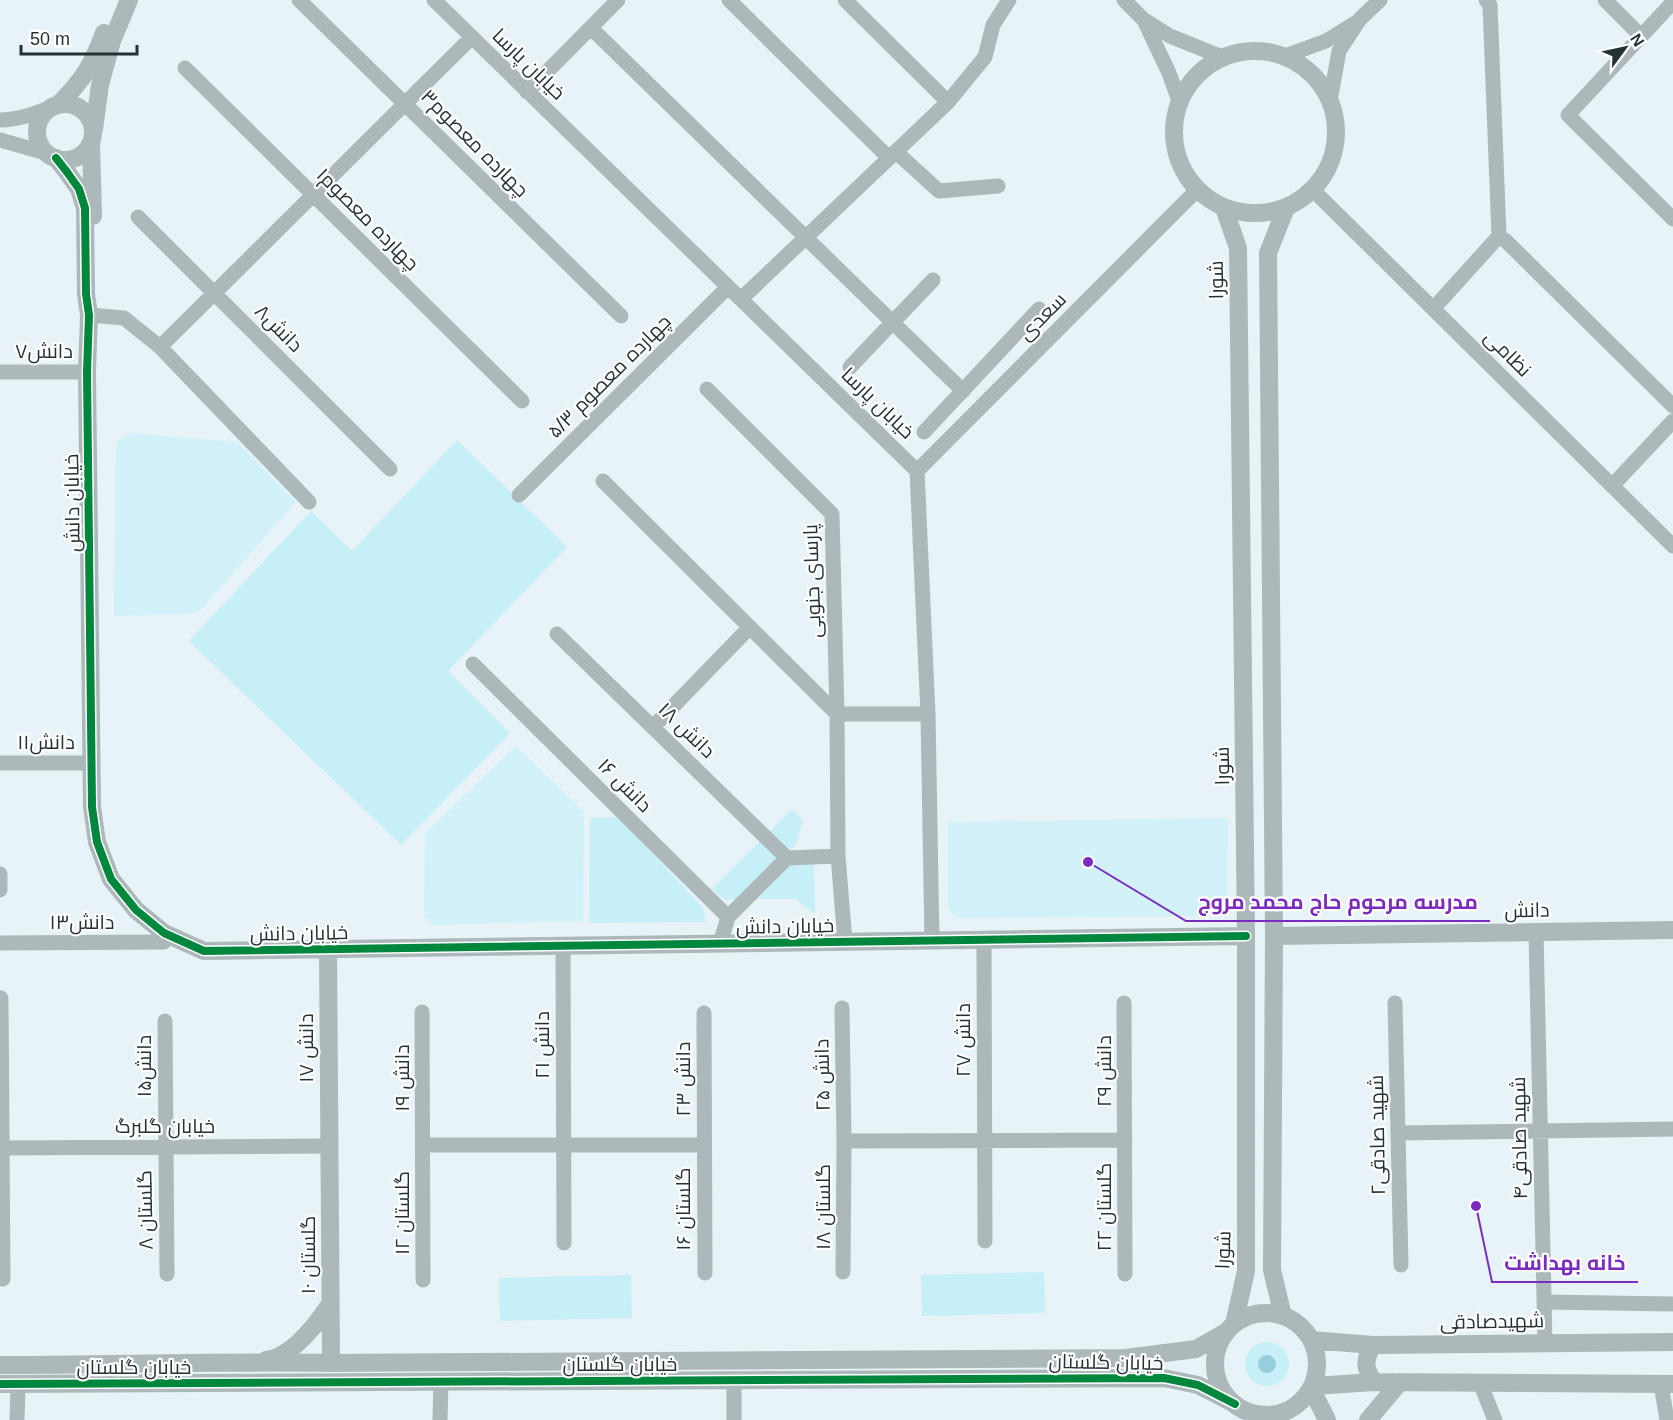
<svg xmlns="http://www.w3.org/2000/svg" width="1673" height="1420" font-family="Arial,Cairo,sans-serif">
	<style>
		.built { fill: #d2f1f8 }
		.green { fill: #c7eff8 }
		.water { fill: #97cedb }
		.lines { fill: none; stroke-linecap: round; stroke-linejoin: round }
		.minor { stroke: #acb8ba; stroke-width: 15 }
		.tertiary { stroke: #acb8ba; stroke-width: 18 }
		.cycleway-casing { stroke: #fff; stroke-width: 11 }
		.cycleway { stroke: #00873e; stroke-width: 8 }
		.labels { text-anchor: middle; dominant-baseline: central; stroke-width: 4.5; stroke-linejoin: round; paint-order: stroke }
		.street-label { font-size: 20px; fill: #233235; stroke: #fff }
		.leader { fill: none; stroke: #7b2cbf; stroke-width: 2 }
		.callout-dot { fill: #7b2cbf; stroke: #fff; stroke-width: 2 }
		.callout-label { font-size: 21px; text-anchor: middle; font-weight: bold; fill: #7b2cbf; stroke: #fff; stroke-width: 4.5; stroke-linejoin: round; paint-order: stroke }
	</style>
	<rect width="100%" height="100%" fill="#e7f3f6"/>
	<path class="built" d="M 129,433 L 237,442 L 296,502 L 198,613 L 114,616 L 116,443 Z
		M 516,746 L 584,812 L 583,921 L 434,925 L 424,917 L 425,833 Z
		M 1228,818 L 1227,903 L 1214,916 L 956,918 L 948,909 L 948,822 Z"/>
	<path class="green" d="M 457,440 L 567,547 L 448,671 L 510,733 L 401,845 L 189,641 L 311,511 L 352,551 Z
		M 792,809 L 803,820 L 796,844 L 742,899 L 725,900 L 712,889 Z
		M 619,817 L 703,908 L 706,922 L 589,923 L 590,818 Z
		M 814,863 L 815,914 L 795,899 L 758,899 L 790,864 Z
		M 1044,1272 L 1045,1313 L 922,1316 L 921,1275 Z
		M 631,1275 L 632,1318 L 500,1321 L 499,1278 Z
		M1245 1364a22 22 0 1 1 44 0a22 22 0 1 1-44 0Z"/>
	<path class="water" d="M1258 1364a9 9 0 1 1 18 0a9 9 0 1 1-18 0Z"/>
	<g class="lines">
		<path class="minor" d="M 299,0 L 621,316
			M 434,0 L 917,471 L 928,714 L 932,941
			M 729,0 L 889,158
			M 845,0 L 948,102
			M 1124,0 L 1143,19 L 1170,36 L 1222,57
			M 1605,0 L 1641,36
			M 1673,2 L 1568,115 L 1673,219
			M 1144,20 L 1169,73 L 1179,101
			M 591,28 L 963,391
			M 1285,56 L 1326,41 L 1355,23
			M 185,68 L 522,401
			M 527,92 L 618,0
			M 1330,101 L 1339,51 L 1360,19 L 1380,0
			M 0,120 C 18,120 33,114 49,108
			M 0,140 L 46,153
			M 896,152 L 939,191 L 998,186
			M 1313,190 L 1673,546
			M 138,217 L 390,469
			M 1505,240 L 1673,406
			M 741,299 L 948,102 L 985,57 L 993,25 L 1009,0
			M 1433,309 L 1499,236 L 1490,5 L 1486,0
			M 89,315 L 124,318 L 160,347 L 309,502
			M 160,347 L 472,37
			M 850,367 L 933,280
			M 0,372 L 87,372
			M 707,389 L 832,514 L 837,714 L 838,856 L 845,942
			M 924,432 L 1039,309
			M 917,471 L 1197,190
			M 603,481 L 837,714 L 928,714
			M 1612,486 L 1673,421
			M 519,495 L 728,287
			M 557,634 L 787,858
			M 473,664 L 728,917 L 720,944
			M 653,727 L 750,627
			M 0,763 L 92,763
			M 0,874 L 0,890
			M 728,917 L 787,858 L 838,856
			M 1536,932 L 1545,1343
			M 984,940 L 985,1241
			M 0,943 L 164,942
			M 563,946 L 564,1243
			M 1,998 L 3,1279
			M 1124,1003 L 1125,1274
			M 1395,1003 L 1401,1265
			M 842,1008 L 844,1141 L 843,1272
			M 422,1012 L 423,1280
			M 704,1013 L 705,1273
			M 165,1021 L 167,1274
			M 1398,1133 L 1673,1129
			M 844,1141 L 1125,1140
			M 423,1145 L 704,1145
			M 0,1148 L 329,1146
			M 1544,1302 L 1673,1304
			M 1480,1383 L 1495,1420
			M 1661,1384 L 1667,1420
			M 17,1420 L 18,1384
			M 440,1420 L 441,1381
			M 734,1420 L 734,1380"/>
		<path class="tertiary" d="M1174 132a81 81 0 1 1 162 0a81 81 0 1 1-162 0Z
			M37 132a28 28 0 1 1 56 0a28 28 0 1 1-56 0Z
			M 59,104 C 84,79 92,65 104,33
			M 94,129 L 100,85 L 112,41 L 129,0
			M 91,144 L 93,216
			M 56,158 L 67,172 L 79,189 L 85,208 L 86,294 L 89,315 L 87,372 L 92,807 L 97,842 L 111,879 L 136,910 L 164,933 L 204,951 L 1246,936
			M 1224,208 L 1238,248 L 1246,936 L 1246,1271 L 1234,1324
			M 1274,936 L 1673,930
			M 328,949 L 331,1363
			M1215 1364a51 51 0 1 1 102 0a51 51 0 1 1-102 0Z
			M 1283,1316 L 1272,1270 L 1274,936 L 1268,253 L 1286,208
			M 1311,1340 L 1373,1345 L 1673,1342
			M 1373,1345 C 1364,1360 1364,1368 1374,1382
			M 266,1360 C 292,1357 316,1325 330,1304
			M 0,1365 C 110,1365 221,1361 331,1363 L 1126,1358 L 1196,1349 L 1226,1332
			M 0,1384 L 1164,1378 L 1198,1385 L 1235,1404
			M 1313,1386 L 1374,1382 L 1673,1384
			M 1311,1388 L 1327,1420
			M 1368,1420 L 1400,1382"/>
		<defs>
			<path id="cycleway" d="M 56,158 L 67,172 L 79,189 L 85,208 L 86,294 L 89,315 L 87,372 L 92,807 L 97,842 L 111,879 L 136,910 L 164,933 L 204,951 L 1246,936
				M 0,1384 L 1164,1378 L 1198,1385 L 1235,1404"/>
		</defs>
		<use href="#cycleway" class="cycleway-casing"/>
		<use href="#cycleway" class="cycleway"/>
	</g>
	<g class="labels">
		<g class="street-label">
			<text transform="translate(529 64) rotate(44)">خیابان پارسا</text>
			<text transform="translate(475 143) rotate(45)">چهارده معصوم۳</text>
			<text transform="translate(368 219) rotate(45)">چهارده معصوم۱</text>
			<text transform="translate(1216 280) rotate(-91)">شورا</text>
			<text transform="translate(1042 316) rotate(-45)">سعدی</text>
			<text transform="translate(279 328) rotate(45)">دانش۸</text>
			<text x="44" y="351">دانش۷</text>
			<text transform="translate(1508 353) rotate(45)">نظامی</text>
			<text transform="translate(609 376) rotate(-45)">چهارده معصوم ۵/۳</text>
			<text transform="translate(878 403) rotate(44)">خیابان پارسا</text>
			<text transform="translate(72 503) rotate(-91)">خیابان دانش</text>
			<text transform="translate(812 581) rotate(-92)">پارسای جنوبی</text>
			<text transform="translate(687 730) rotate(44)">دانش ۱۸</text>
			<text x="46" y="742">دانش۱۱</text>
			<text transform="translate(1222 766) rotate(-91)">شورا</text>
			<text transform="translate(625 785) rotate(45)">دانش ۱۶</text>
			<text transform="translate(1527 910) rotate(-1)">دانش</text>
			<text x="82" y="922">دانش۱۳</text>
			<text transform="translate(785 926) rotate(-1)">خیابان دانش</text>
			<text transform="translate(299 933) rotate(-1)">خیابان دانش</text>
			<text transform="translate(963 1040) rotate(-90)">دانش ۲۷</text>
			<text transform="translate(542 1045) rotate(-90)">دانش ۲۱</text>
			<text transform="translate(306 1048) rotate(-90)">دانش ۱۷</text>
			<text transform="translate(144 1066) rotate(-90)">دانش۱۵</text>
			<text transform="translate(1104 1071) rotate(-90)">دانش ۲۹</text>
			<text transform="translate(822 1075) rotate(-91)">دانش ۲۵</text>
			<text transform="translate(402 1078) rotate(-90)">دانش ۱۹</text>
			<text transform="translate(683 1079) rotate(-90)">دانش ۲۳</text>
			<text x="165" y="1126">خیابان گلبرگ</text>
			<text transform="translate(1377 1135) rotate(-91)">شهید صادقی۲</text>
			<text transform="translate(1519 1138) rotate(-91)">شهید صادقی۴</text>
			<text transform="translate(823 1207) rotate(-90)">گلستان ۱۸</text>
			<text transform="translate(1104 1207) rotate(-90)">گلستان ۲۲</text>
			<text transform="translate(683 1209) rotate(-90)">گلستان ۱۶</text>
			<text transform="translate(145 1210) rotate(-91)">گلستان ۸</text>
			<text transform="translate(402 1213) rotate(-90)">گلستان ۱۲</text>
			<text transform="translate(1223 1250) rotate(-88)">شورا</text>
			<text transform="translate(308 1255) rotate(-90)">گلستان ۱۰</text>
			<text transform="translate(1492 1321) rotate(-1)">شهیدصادقی</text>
			<text transform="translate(1106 1362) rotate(1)">خیابان گلستان</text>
			<text x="620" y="1364">خیابان گلستان</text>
			<text x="134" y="1367">خیابان گلستان</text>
		</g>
	</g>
	<path class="leader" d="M1088 862L1186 921H1490M1476 1206L1492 1282H1638"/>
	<g class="callout-dot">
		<circle cx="1088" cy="862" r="6"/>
		<circle cx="1476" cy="1206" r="6"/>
	</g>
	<g class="callout-label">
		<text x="1338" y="909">مدرسه مرحوم حاج محمد مروج</text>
		<text x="1565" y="1270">خانه بهداشت</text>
	</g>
	<g transform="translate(1625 48) rotate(57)" stroke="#ffffff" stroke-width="4.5" paint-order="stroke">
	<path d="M0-4.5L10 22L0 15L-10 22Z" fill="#233235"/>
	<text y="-9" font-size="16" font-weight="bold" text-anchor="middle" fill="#233235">N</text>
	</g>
	<path d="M21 45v9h116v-9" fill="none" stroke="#233235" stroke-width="3"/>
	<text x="30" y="45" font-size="18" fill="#233235" stroke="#ffffff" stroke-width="4.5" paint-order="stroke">50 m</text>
</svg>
